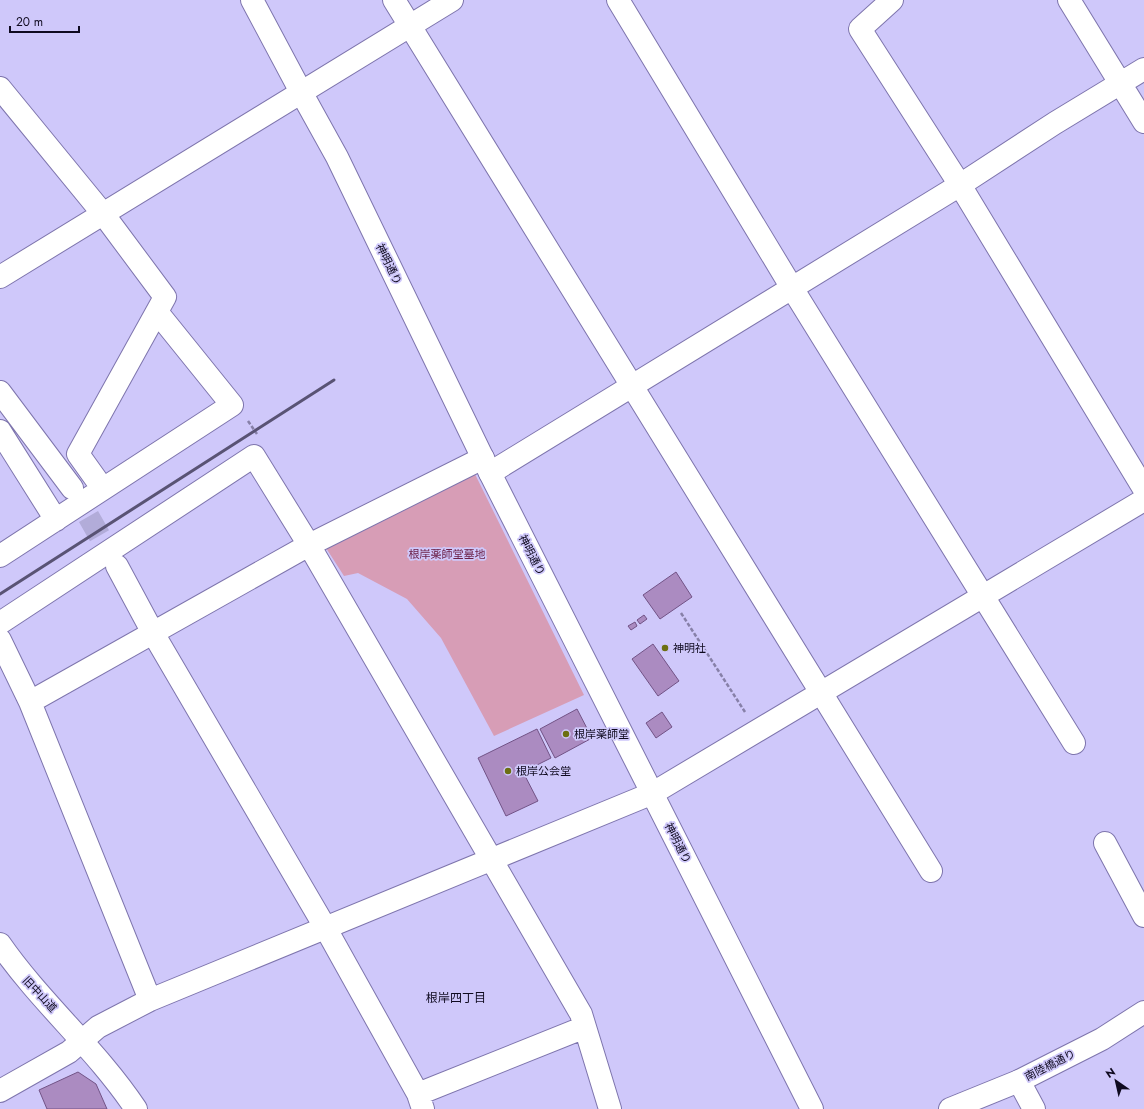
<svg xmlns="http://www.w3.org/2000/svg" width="1144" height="1109" font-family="Jost,'Noto Sans JP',sans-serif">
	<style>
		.green { fill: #d79db6 }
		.building { fill: #ab8bc1; stroke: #725386 }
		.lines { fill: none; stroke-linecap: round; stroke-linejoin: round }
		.street-tunnel { stroke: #b2acd9; stroke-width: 22; stroke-dasharray: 22 11; stroke-linecap: butt }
		.street-casing { stroke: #7e75ad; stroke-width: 24 }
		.secondary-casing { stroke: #7e75ad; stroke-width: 24 }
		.path { stroke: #8780a8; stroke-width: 2.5; stroke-dasharray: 4 2; stroke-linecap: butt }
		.street { stroke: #fff; stroke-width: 22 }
		.secondary { stroke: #fff; stroke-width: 22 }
		.rail { stroke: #595374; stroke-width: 3 }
		.poi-dot { fill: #6c6f12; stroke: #cfc8fa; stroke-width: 1.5 }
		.labels { text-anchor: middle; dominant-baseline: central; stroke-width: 3.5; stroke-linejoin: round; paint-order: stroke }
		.street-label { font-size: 11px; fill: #0f0a1f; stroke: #cfc8fa }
		.park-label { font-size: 11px; fill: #6c2048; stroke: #cfc8fa }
		.poi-label { font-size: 11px; fill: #0f0a1f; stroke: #cfc8fa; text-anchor: start }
		.neighbourhood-label { font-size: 12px; fill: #0f0a1f; stroke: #cfc8fa }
	</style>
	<rect width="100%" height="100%" fill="#cfc8fa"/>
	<path class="green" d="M 473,470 L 584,695 L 494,736 L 441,638 L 407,599 L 358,573 L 344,576 L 326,548 Z"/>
	<path class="building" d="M 676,572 L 692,597 L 660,619 L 643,595 Z
		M 644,615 L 647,619 L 640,624 L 637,620 Z
		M 635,622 L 637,626 L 631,630 L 628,626 Z
		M 653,644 L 679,681 L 658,696 L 632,659 Z
		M 577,709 L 592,738 L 555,758 L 540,729 Z
		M 662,712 L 672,727 L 656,738 L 646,723 Z
		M 537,729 L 551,758 L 523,772 L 538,801 L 506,816 L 478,758 Z
		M 78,1072 L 96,1084 L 107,1109 L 47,1109 L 39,1090 Z"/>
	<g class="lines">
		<path class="street-tunnel" d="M 72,488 L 117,566"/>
		<defs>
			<path id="street" d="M 394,0 L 931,871
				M 618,0 L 792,288 L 1074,743
				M 892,0 L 860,29 L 960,185 L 1144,489
				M 1069,0 L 1144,122
				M 0,88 L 104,215 L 165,297 L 78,454 L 103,489
				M 0,277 L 452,0
				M 0,392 L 72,488
				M 0,431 L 56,520
				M 490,473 L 960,185 L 1055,123 L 1144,69
				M 0,556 L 232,405 L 157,312
				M 117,566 L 153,633 L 325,927 L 418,1094 L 423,1109
				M 0,623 L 254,456 L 309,545 L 581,1014 L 610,1109
				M 0,640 L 30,702 L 150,1000
				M 30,702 L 309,545 L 483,458
				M 1105,843 L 1144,916
				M 1019,1081 L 1034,1109
				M 0,1091 L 69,1052 L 98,1027 L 150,1000 L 653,793 L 1144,500
				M 418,1094 L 585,1027"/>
			<path id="secondary" d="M 252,0 L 301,92 L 337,157 L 490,473 L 812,1109
				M 0,944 C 41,1003 96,1049 136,1109
				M 950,1109 L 1019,1081 L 1102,1039 L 1144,1012"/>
		</defs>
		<use href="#street" class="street-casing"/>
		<use href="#secondary" class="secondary-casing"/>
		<path class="path" d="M 248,421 L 257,434
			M 681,613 L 745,712"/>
		<use href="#street" class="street"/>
		<use href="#secondary" class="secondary"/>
		<path class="rail" d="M 0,594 L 334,380"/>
	</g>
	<g class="poi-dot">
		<circle cx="665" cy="648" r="4"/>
		<circle cx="566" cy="734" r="4"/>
		<circle cx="508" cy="771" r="4"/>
	</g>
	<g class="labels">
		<g class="street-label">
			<text transform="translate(389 264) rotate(64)">神明通り</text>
			<text transform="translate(532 555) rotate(63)">神明通り</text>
			<text transform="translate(678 843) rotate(63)">神明通り</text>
			<text transform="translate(40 994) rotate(47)">旧中山道</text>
			<text transform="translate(1050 1065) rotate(-27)">南陸橋通り</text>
		</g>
		<g class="park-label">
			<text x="447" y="554">根岸薬師堂墓地</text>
		</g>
		<g class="poi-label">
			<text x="673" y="648">神明社</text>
			<text x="574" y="734">根岸薬師堂</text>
			<text x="516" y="771">根岸公会堂</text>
		</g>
		<g class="neighbourhood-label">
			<text x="456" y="998">根岸四丁目</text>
		</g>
	</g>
	<g transform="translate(1116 1081) rotate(326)" stroke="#cfc8fa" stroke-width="3" paint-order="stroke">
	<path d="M0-3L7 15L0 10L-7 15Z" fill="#0f0a1f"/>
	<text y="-6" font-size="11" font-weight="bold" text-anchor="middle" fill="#0f0a1f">N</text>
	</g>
	<path d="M10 26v6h69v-6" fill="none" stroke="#0f0a1f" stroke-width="2"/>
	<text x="16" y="26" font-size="12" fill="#0f0a1f" stroke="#cfc8fa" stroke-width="3" paint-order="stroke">20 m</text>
</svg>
